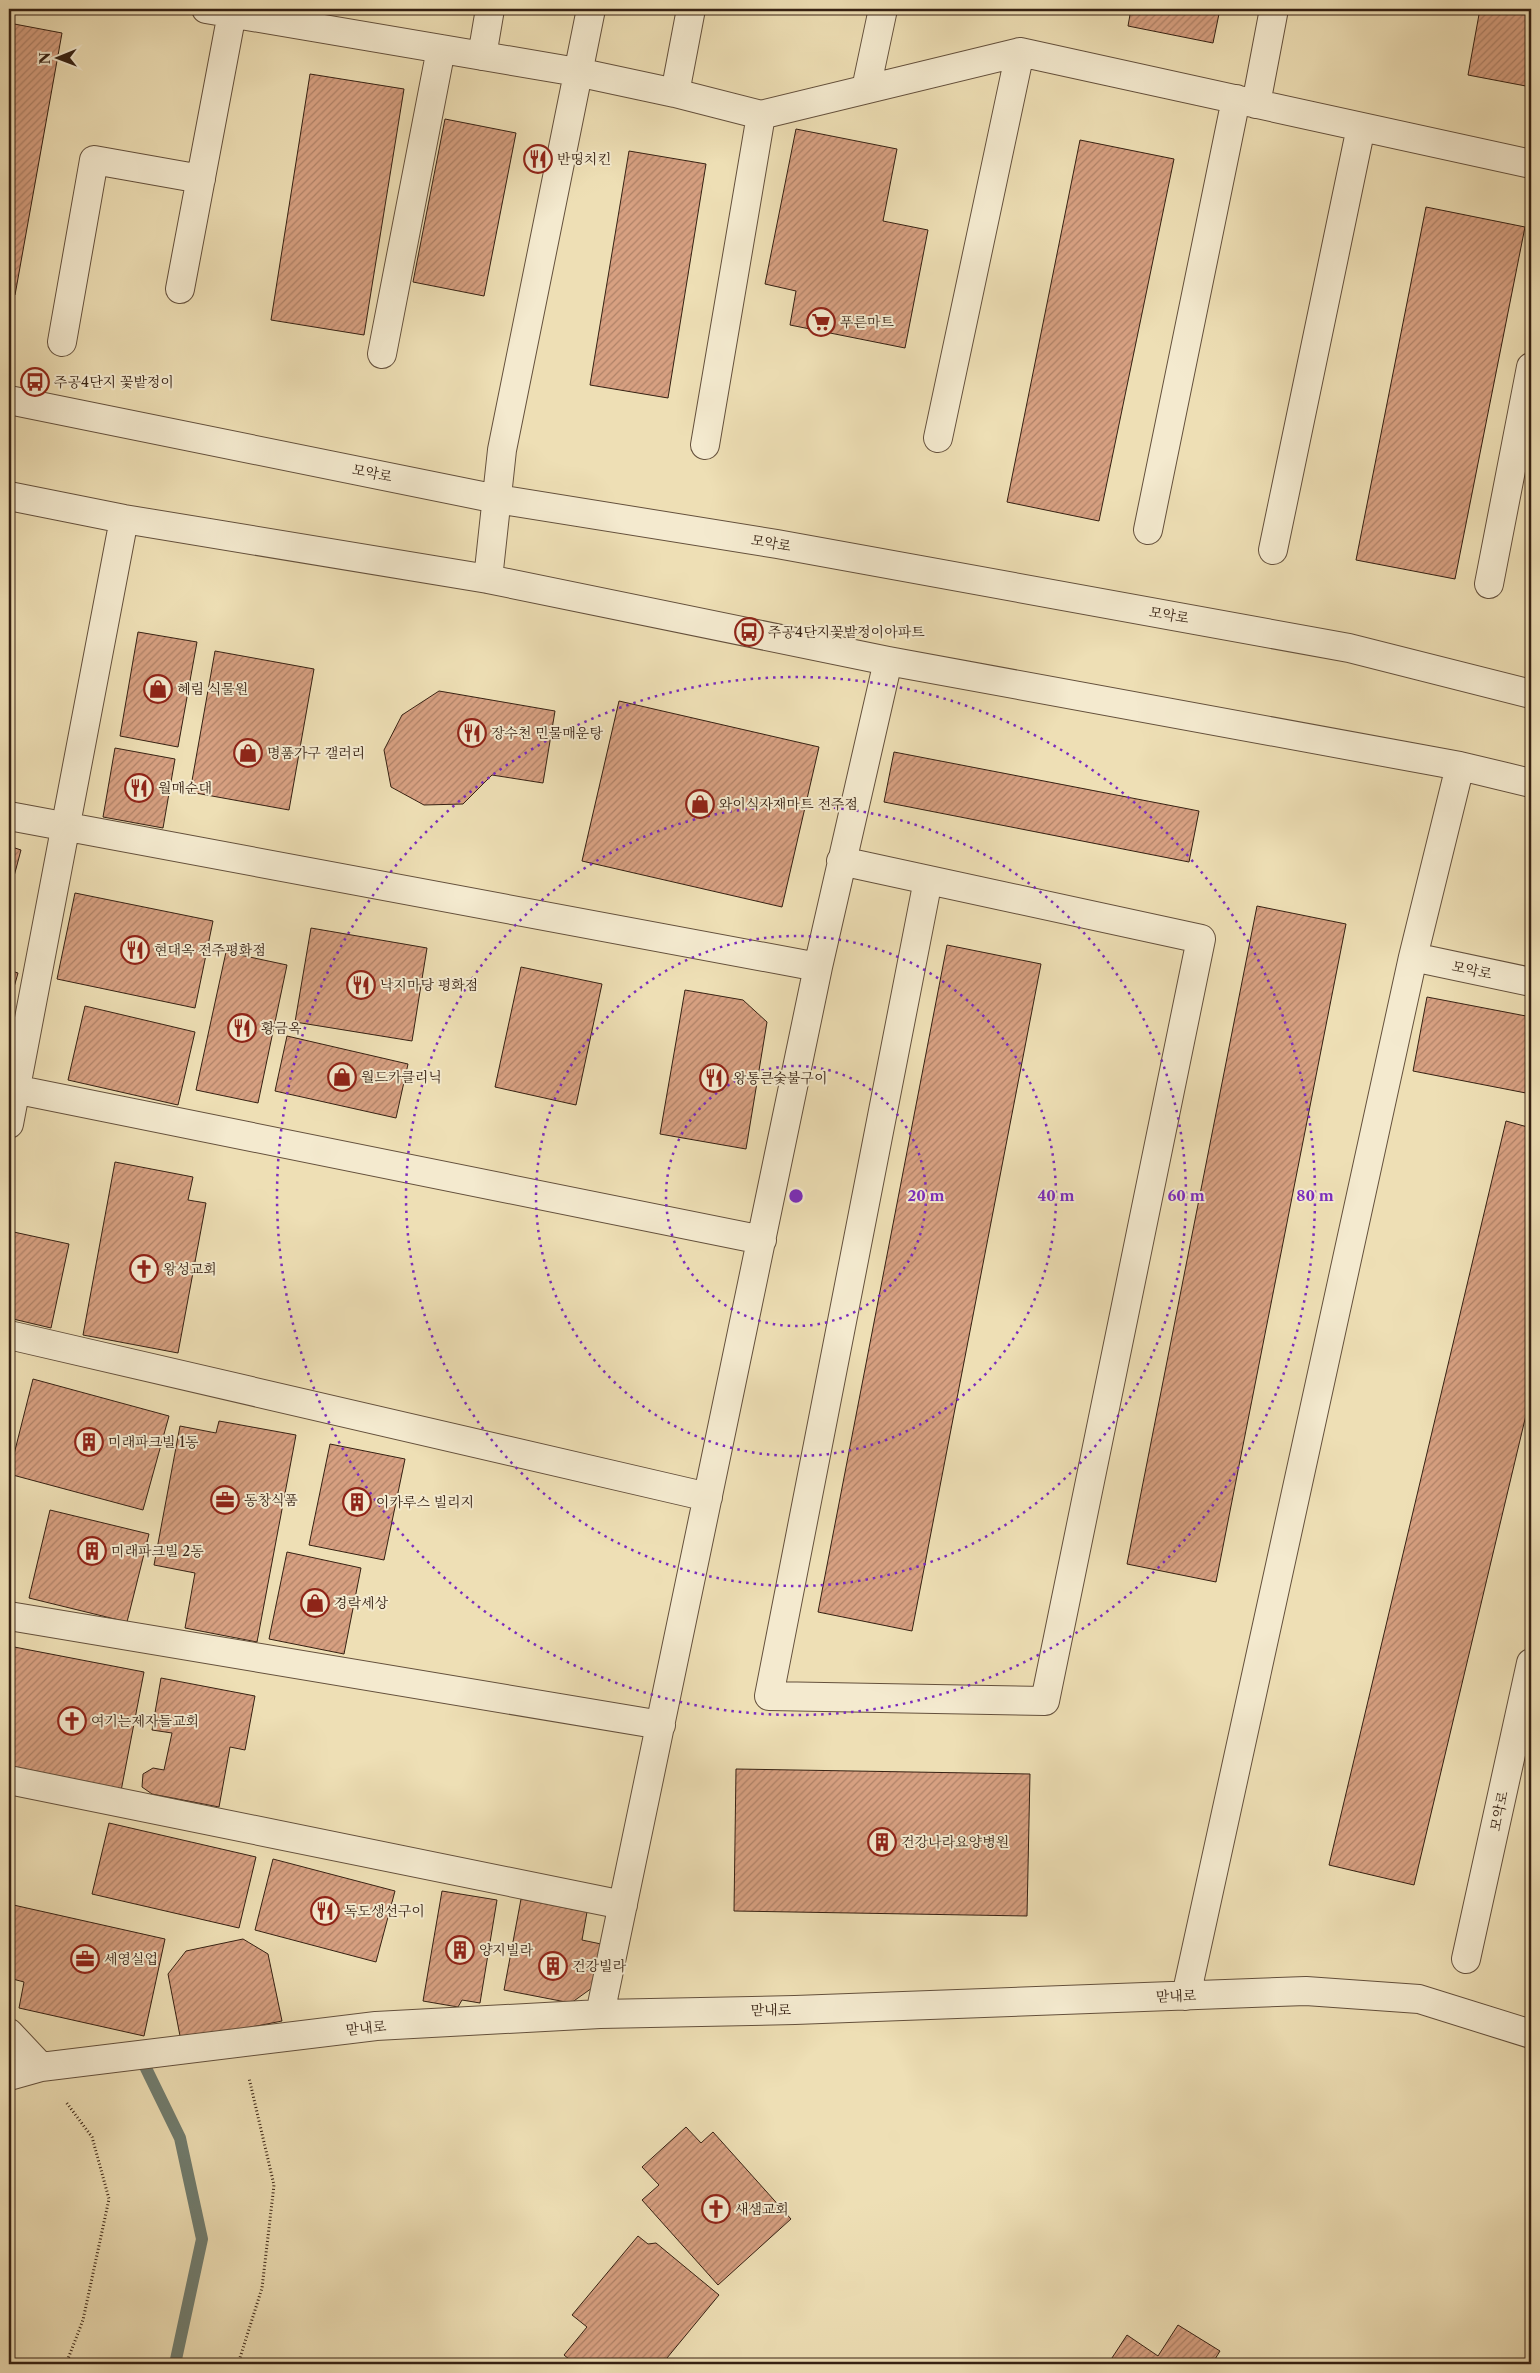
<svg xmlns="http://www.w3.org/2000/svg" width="1540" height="2373" font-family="'Libre Caslon Text','Noto Serif KR',serif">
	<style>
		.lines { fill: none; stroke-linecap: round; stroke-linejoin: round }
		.stream { stroke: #717e71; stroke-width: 12 }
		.building { fill: url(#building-hatch); stroke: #362113 }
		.minor-casing { stroke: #64503c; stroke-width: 30 }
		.path { stroke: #362113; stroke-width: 3; stroke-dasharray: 1 2.5; stroke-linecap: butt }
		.minor { stroke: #f4eacf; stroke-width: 28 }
		.ring { fill: none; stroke: #7b2cbf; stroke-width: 2.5; stroke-dasharray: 2.5 5 }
		.labels { text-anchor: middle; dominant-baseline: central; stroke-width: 4; stroke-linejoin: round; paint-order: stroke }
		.poi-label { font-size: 14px; fill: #362113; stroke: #f4eacf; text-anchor: start }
		.street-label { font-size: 14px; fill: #362113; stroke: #f4eacf }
		.centre { fill: #7b2cbf; stroke: #f4eacf; stroke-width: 2.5 }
		.ring-label { font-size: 15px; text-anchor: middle; font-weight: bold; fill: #7b2cbf; stroke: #f4eacf; stroke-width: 4; stroke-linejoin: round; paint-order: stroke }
	</style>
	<defs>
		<pattern id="building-hatch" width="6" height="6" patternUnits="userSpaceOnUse" patternTransform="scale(1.25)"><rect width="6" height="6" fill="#d7a081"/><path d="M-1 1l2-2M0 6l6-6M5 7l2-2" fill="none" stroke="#af8268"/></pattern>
	</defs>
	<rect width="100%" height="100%" fill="#eedfb5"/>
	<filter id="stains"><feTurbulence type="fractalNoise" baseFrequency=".004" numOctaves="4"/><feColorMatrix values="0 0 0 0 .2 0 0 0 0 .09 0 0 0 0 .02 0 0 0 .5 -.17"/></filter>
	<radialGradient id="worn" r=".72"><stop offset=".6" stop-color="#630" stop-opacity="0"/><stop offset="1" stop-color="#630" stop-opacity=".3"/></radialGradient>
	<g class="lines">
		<path class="stream" d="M 139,2054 L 180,2138 L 202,2239 L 175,2364"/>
	</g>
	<path class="building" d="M 1131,9 L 1220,9 L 1213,43 L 1128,26 Z
		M 1480,9 L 1531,9 L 1531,87 L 1468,75 Z
		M 9,23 L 62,33 L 15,295 L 9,293 Z
		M 310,74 L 404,89 L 364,335 L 271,320 Z
		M 445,119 L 516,133 L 484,296 L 413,282 Z
		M 796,129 L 897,149 L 883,221 L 928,230 L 905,348 L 790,325 L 796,291 L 765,284 Z
		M 1080,140 L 1174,159 L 1099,521 L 1007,502 Z
		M 629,151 L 706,164 L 668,398 L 590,385 Z
		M 1426,207 L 1525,227 L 1455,579 L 1356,560 Z
		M 138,632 L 197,642 L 178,747 L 120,736 Z
		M 215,651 L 314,669 L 289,810 L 190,792 Z
		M 439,691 L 555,711 L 543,783 L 492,775 L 463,804 L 424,805 L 391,787 L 384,750 L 402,715 Z
		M 619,701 L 819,747 L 782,907 L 582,861 Z
		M 115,748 L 175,759 L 163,828 L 103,817 Z
		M 894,752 L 1199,811 L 1189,862 L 884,802 Z
		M 9,846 L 21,850 L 9,895 Z
		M 75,893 L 213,921 L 195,1008 L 57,979 Z
		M 1257,906 L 1346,924 L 1216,1582 L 1127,1564 Z
		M 311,928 L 427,948 L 412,1041 L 295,1022 Z
		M 947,945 L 1041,964 L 912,1631 L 818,1612 Z
		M 226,952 L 287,965 L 258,1103 L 196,1090 Z
		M 521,967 L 602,984 L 576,1105 L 495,1087 Z
		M 9,970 L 18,973 L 9,1005 Z
		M 685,990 L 743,1000 L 767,1022 L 746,1149 L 660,1134 Z
		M 1427,997 L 1531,1017 L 1531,1094 L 1413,1071 Z
		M 85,1006 L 195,1032 L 178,1105 L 68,1080 Z
		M 287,1036 L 408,1064 L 396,1118 L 275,1091 Z
		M 1506,1121 L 1531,1128 L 1531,1394 L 1414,1885 L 1329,1865 Z
		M 115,1162 L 193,1177 L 188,1200 L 206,1203 L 178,1353 L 83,1335 Z
		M 9,1231 L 69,1244 L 51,1328 L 9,1318 Z
		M 33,1379 L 169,1416 L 143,1510 L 9,1474 Z
		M 219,1421 L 296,1435 L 257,1642 L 185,1628 L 195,1573 L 154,1565 L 180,1426 L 216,1433 Z
		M 330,1444 L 405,1459 L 384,1560 L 309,1545 Z
		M 50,1510 L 149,1534 L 127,1622 L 29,1598 Z
		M 287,1552 L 361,1568 L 344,1654 L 269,1639 Z
		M 9,1646 L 144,1672 L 121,1791 L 9,1769 Z
		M 161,1678 L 255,1696 L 245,1750 L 230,1747 L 219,1807 L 152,1794 L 142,1787 L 143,1774 L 153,1768 L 164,1770 L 172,1733 L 152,1730 Z
		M 736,1769 L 1030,1774 L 1027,1916 L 734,1911 Z
		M 109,1823 L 256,1857 L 239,1928 L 92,1894 Z
		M 273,1859 L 395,1891 L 376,1962 L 255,1930 Z
		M 442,1891 L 497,1900 L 480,2003 L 462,2000 L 458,2007 L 423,2001 Z
		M 521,1899 L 587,1912 L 582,1940 L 601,1944 L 592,1988 L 571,2003 L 504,1990 Z
		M 9,1904 L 165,1939 L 144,2036 L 19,2008 L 24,1982 L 9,1978 Z
		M 243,1939 L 268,1954 L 282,2021 L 181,2041 L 168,1974 L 186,1951 Z
		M 686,2127 L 701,2143 L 713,2132 L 791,2219 L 718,2285 L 642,2200 L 659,2185 L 642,2167 Z
		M 638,2236 L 648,2244 L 656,2243 L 719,2295 L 662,2364 L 575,2364 L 564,2355 L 587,2327 L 572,2315 Z
		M 1178,2325 L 1220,2351 L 1212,2364 L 1108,2364 L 1127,2335 L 1158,2356 Z"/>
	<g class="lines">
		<defs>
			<path id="minor" d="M 206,9 L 577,72 L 675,93 L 761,115 L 1020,52 L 1531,164
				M 482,56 L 490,9
				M 866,89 L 883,9
				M 675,93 L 691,9
				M 1256,104 L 1274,9
				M 180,289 L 232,13
				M 62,342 L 94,160 L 201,179
				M 382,354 L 441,49
				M 9,400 L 497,499 L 777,544 L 1349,648 L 1531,694
				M 938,438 L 1020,52
				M 705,445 L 761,115
				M 9,496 L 124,519 L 488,579 L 888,661 L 1460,766 L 1531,783
				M 1148,530 L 1236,99
				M 1273,550 L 1361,127
				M 488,579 L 502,450 L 591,9
				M 1489,584 L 1531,367
				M 9,816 L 818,967
				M 841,861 L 1201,939 L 1045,1701 L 769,1696 L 928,880
				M 1413,957 L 1531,982
				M 9,1088 L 762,1240
				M 9,1124 L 124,519
				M 9,1335 L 708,1497
				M 9,1616 L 661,1725
				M 9,1780 L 623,1905
				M 1466,1959 L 1531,1663
				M 1186,1996 L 1413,957 L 1460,766
				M 600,2014 L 818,967 L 888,661
				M 9,2033 L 41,2067
				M 9,2076 L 41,2067 L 376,2026 L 600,2014 L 795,2010 L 1306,1991 L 1419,1999 L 1531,2034"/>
		</defs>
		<use href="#minor" class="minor-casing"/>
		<path class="path" d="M 66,2364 L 83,2320 L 109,2199 L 92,2137 L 66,2102
			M 238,2364 L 262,2288 L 274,2185 L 249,2078"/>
		<use href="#minor" class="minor"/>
	</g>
	<g class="ring">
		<circle cx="796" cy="1196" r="130"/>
		<circle cx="796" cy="1196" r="260"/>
		<circle cx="796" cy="1196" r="390"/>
		<circle cx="796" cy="1196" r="519"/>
	</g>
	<defs>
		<symbol id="restaurant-ring" viewBox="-11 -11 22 22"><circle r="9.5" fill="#f4eacf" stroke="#8f2418" stroke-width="1.5"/><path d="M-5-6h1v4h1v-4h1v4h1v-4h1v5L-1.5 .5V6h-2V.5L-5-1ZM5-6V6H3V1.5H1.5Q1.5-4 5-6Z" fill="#8f2418"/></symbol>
		<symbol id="supermarket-ring" viewBox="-11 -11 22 22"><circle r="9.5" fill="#f4eacf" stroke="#8f2418" stroke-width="1.5"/><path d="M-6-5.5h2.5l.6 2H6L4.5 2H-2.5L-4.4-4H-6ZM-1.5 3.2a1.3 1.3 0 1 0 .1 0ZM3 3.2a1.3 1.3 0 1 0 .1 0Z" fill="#8f2418"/></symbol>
		<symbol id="bus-ring" viewBox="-11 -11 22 22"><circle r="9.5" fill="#f4eacf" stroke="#8f2418" stroke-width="1.5"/><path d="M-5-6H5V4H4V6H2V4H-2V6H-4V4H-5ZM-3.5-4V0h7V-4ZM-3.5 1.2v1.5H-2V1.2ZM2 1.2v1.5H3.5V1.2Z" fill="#8f2418"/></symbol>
		<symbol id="shop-ring" viewBox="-11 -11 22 22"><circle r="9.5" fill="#f4eacf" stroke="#8f2418" stroke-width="1.5"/><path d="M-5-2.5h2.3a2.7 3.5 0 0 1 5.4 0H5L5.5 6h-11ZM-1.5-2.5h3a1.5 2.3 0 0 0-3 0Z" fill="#8f2418"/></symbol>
		<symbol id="church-ring" viewBox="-11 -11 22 22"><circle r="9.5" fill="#f4eacf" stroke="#8f2418" stroke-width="1.5"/><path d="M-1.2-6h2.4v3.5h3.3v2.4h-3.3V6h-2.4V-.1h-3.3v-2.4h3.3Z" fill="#8f2418"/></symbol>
		<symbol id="building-ring" viewBox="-11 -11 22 22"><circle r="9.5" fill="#f4eacf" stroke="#8f2418" stroke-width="1.5"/><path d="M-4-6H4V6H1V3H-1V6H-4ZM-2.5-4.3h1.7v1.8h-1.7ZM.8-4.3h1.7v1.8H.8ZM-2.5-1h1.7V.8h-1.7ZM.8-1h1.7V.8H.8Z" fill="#8f2418"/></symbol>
		<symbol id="office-ring" viewBox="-11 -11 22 22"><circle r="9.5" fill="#f4eacf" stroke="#8f2418" stroke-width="1.5"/><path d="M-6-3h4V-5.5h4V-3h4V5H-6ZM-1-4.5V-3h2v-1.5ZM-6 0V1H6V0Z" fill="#8f2418"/></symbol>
	</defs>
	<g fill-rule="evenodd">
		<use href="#restaurant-ring" x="522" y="143" width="32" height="32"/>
		<use href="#supermarket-ring" x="805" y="306" width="32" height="32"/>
		<use href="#bus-ring" x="19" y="366" width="32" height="32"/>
		<use href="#bus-ring" x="733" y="616" width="32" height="32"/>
		<use href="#shop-ring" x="142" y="673" width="32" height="32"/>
		<use href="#restaurant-ring" x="456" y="717" width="32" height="32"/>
		<use href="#shop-ring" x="232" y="737" width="32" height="32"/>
		<use href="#restaurant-ring" x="123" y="772" width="32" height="32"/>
		<use href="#shop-ring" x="684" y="788" width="32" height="32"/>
		<use href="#restaurant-ring" x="119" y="934" width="32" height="32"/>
		<use href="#restaurant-ring" x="345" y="969" width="32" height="32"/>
		<use href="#restaurant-ring" x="226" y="1012" width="32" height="32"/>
		<use href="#shop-ring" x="326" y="1061" width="32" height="32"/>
		<use href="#restaurant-ring" x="698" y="1062" width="32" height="32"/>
		<use href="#church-ring" x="128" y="1253" width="32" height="32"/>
		<use href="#building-ring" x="73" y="1426" width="32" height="32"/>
		<use href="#office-ring" x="209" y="1484" width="32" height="32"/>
		<use href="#building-ring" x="341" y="1486" width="32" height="32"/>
		<use href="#building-ring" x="76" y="1535" width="32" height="32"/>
		<use href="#shop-ring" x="299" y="1587" width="32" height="32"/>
		<use href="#church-ring" x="56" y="1705" width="32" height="32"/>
		<use href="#building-ring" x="866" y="1826" width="32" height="32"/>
		<use href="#restaurant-ring" x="309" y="1895" width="32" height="32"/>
		<use href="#building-ring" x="444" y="1934" width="32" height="32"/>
		<use href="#office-ring" x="69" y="1943" width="32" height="32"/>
		<use href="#building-ring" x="537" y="1950" width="32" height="32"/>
		<use href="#church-ring" x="700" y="2193" width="32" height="32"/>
	</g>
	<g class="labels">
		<g class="poi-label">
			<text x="557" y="159">반띵치킨</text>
			<text x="840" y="322">푸른마트</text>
			<text x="54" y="382">주공4단지 꽃밭정이</text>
			<text x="768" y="632">주공4단지꽃밭정이아파트</text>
			<text x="177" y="689">혜림 식물원</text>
			<text x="491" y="733">장수천 민물매운탕</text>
			<text x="267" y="753">명품가구 갤러리</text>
			<text x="158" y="788">월매순대</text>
			<text x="719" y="804">와이식자재마트 전주점</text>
			<text x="154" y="950">현대옥 전주평화점</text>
			<text x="380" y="985">낙지마당 평화점</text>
			<text x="261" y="1028">황금옥</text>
			<text x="361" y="1077">월드카클리닉</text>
			<text x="733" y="1078">왕통큰숯불구이</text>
			<text x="163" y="1269">왕성교회</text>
			<text x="108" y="1442">미래파크빌 1동</text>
			<text x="244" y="1500">동창식품</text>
			<text x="376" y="1502">이카루스 빌리지</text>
			<text x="111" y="1551">미래파크빌 2동</text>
			<text x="334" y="1603">경락세상</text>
			<text x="91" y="1721">여기는제자들교회</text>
			<text x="901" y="1842">건강나라요양병원</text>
			<text x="344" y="1911">독도생선구이</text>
			<text x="479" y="1950">양지빌라</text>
			<text x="104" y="1959">세영실업</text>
			<text x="572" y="1966">건강빌라</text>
			<text x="735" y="2209">새샘교회</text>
		</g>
		<g class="street-label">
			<text transform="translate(372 473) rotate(11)">모악로</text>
			<text transform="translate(771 543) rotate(10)">모악로</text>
			<text transform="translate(1169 615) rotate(10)">모악로</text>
			<text transform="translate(1472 970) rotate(12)">모악로</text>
			<text transform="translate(1499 1811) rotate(-78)">모악로</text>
			<text transform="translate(1176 1996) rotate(-2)">맏내로</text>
			<text transform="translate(771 2010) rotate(-1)">맏내로</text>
			<text transform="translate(366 2028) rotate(-6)">맏내로</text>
		</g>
	</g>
	<circle cx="796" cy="1196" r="8" class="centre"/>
	<g class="ring-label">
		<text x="926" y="1201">20 m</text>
		<text x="1056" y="1201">40 m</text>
		<text x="1186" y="1201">60 m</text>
		<text x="1315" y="1201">80 m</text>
	</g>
	<rect width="1540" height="2373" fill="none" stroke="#eedfb5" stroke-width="30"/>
	<rect x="10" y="10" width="1520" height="2353" fill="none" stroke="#362113" stroke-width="2.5"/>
	<rect x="15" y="15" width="1510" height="2343" fill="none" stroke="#362113"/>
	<g transform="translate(58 58) rotate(269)" stroke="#f4eacf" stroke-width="4" paint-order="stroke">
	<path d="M0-4L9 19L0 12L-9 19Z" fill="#362113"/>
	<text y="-8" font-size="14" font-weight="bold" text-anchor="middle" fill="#362113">N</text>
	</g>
	<rect width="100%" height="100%" filter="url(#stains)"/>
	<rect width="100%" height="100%" fill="url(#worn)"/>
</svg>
